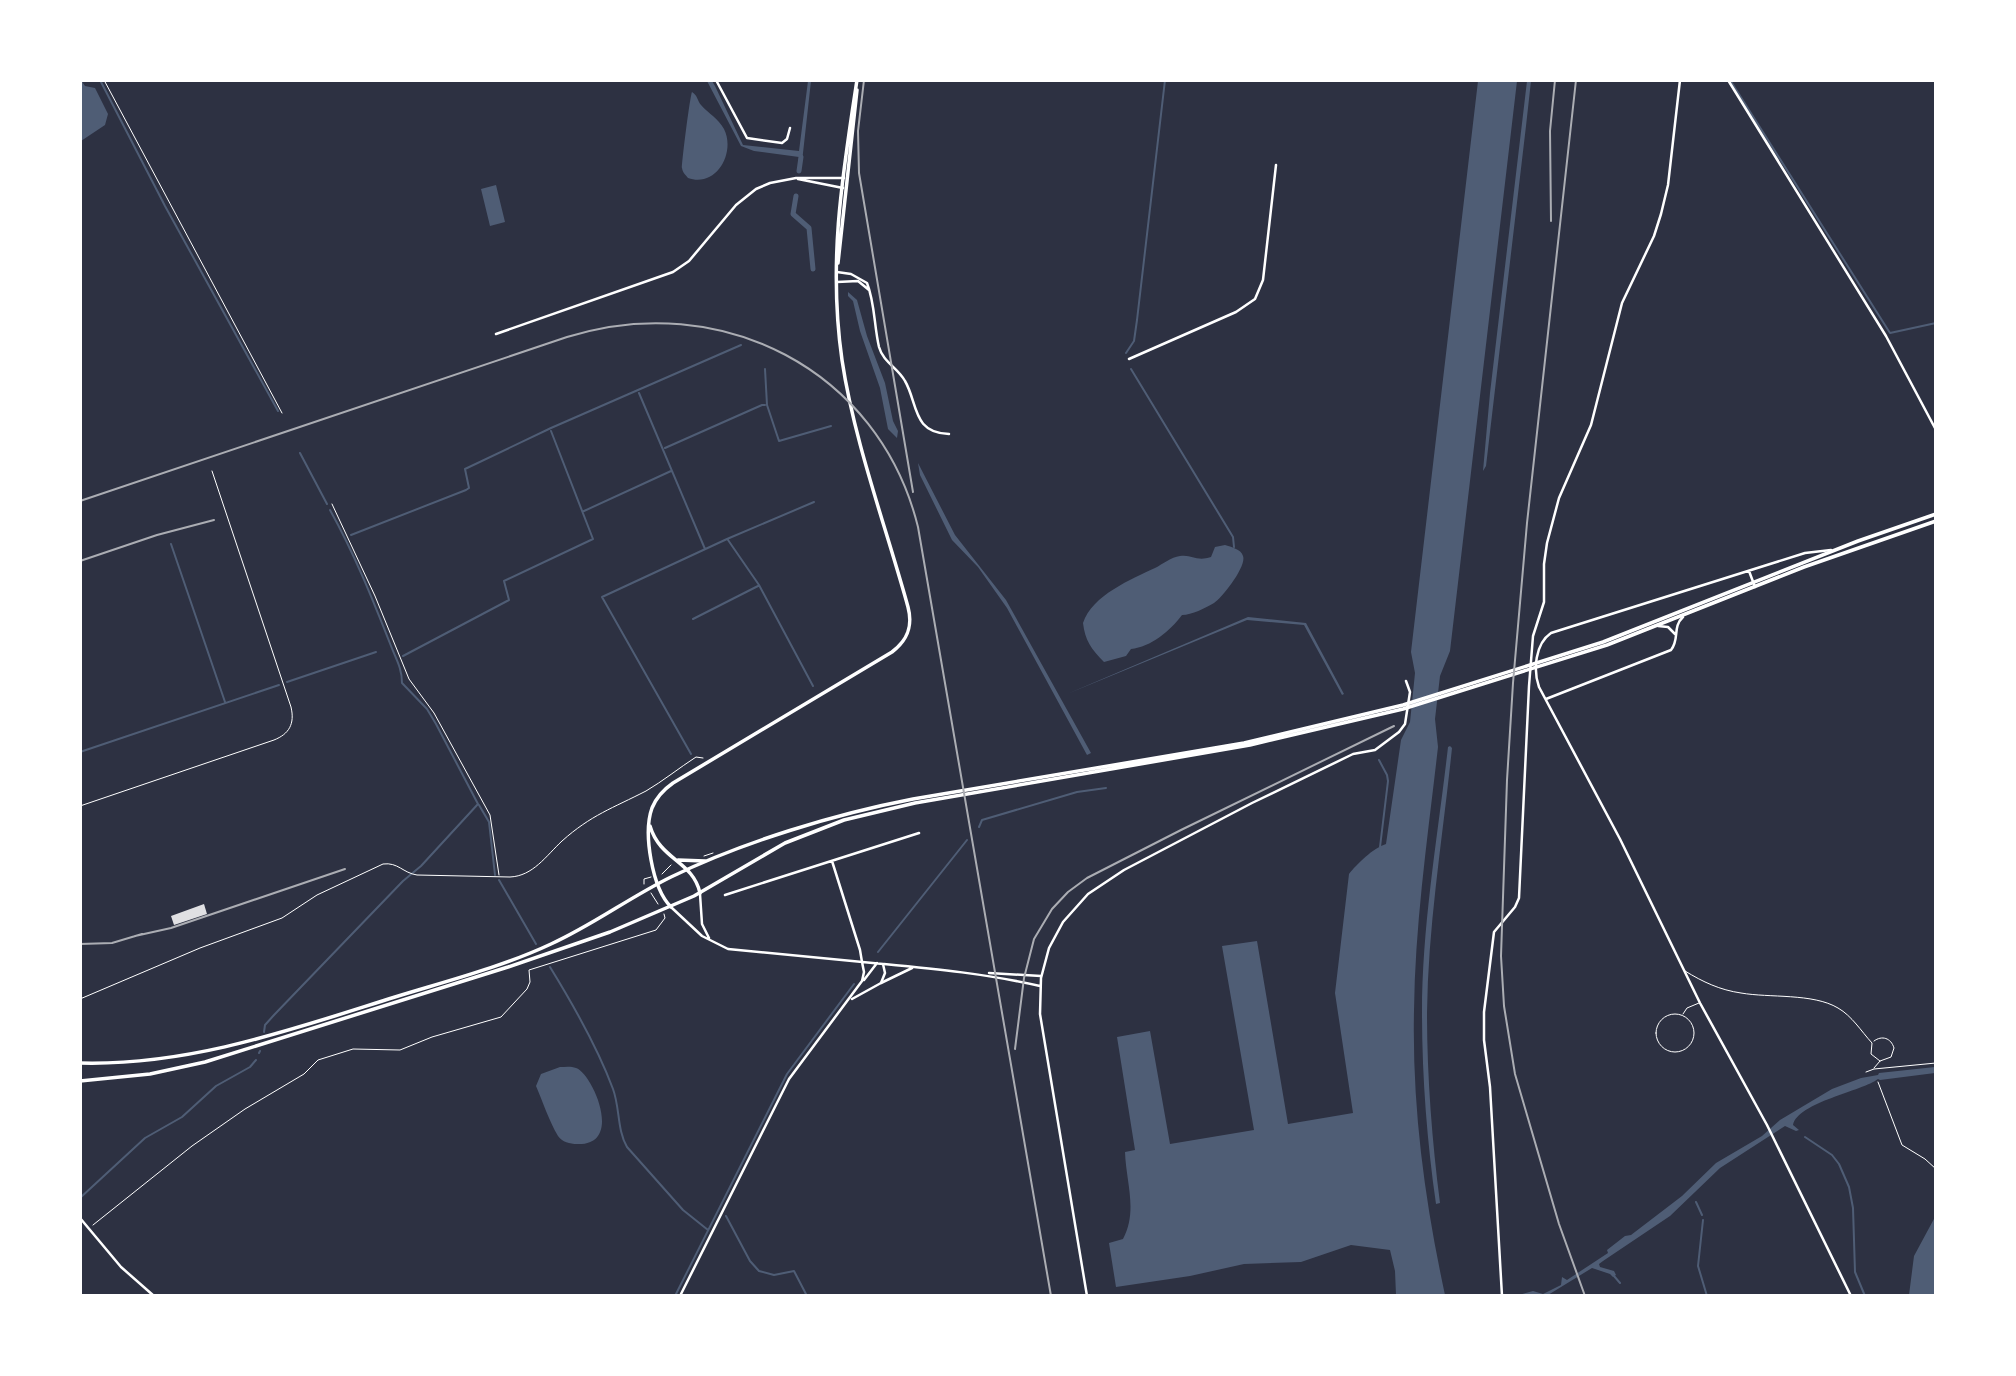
<svg xmlns="http://www.w3.org/2000/svg" width="2016" height="1376" font-family="'Noto Sans',sans-serif">
	<style>
		.water { fill: #4f5d75 }
		.lines { fill: none; stroke-linecap: round; stroke-linejoin: round }
		.stream { stroke: #4f5d75; stroke-width: 2 }
		.canal { stroke: #4f5d75; stroke-width: 5 }
		.building { fill: #e0e0e3 }
		.path { stroke: #fff; stroke-width: 1 }
		.service { stroke: #fff; stroke-width: 1 }
		.minor { stroke: #fff; stroke-width: 2.5 }
		.tertiary { stroke: #fff; stroke-width: 2.5 }
		.secondary { stroke: #fff; stroke-width: 3.5 }
		.primary { stroke: #fff; stroke-width: 3.5 }
		.rail { stroke: #abadb3; stroke-width: 2 }
	</style>
	<rect width="100%" height="100%" fill="#2d3142"/>
	<path class="water" d="M 81,80 L 85,86 L 95,88 L 108,114 L 105,125 L 81,141 Z
		M 707,81 L 712,81 L 715,86 L 743,145 L 799,151 L 808,81 L 811,81 L 802,162 L 798,162 L 799,157 L 754,151 L 741,146 Z
		M 1478,81 L 1517,81 L 1450,651 L 1440,676 L 1435,719 L 1438,747 C 1428,835 1415,923 1414,1011 C 1412,1108 1425,1202 1445,1295 L 1396,1295 L 1395,1271 L 1390,1250 L 1351,1245 L 1301,1262 L 1244,1264 L 1190,1276 L 1116,1287 L 1109,1243 L 1123,1239 C 1138,1211 1126,1182 1125,1152 L 1135,1150 L 1117,1037 L 1150,1031 L 1170,1144 L 1254,1130 L 1222,946 L 1257,941 L 1288,1124 L 1353,1113 L 1335,993 L 1349,874 C 1357,864 1373,848 1386,844 L 1401,740 L 1410,722 L 1415,673 L 1411,652 Z
		M 1527,81 L 1531,81 L 1526,126 L 1486,466 L 1483,471 L 1490,393 Z
		M 692,92 C 698,96 697,100 701,105 C 709,114 718,118 724,129 C 736,153 716,188 688,178 C 684,173 683,173 682,168 C 682,161 690,96 692,92 Z
		M 496,185 L 505,222 L 490,226 L 481,189 Z
		M 848,292 L 857,300 L 867,336 L 885,383 L 893,421 L 898,431 L 897,438 L 888,429 L 880,388 L 860,331 L 853,301 L 848,296 Z
		M 918,463 L 955,535 L 1006,600 L 1091,753 L 1087,755 L 1007,608 L 978,567 L 952,540 L 920,475 Z
		M 1225,545 C 1231,547 1241,549 1243,556 C 1247,566 1222,598 1214,603 C 1205,608 1192,615 1182,615 C 1170,631 1151,647 1131,649 L 1126,656 L 1104,662 C 1091,649 1085,640 1083,623 C 1092,595 1132,579 1155,568 C 1163,564 1171,557 1180,556 C 1192,554 1196,562 1211,557 L 1215,547 Z
		M 1248,617 L 1306,623 L 1344,694 L 1342,695 L 1304,625 L 1247,620 L 1067,694 Z
		M 1450,746 L 1452,748 C 1443,836 1428,924 1427,1013 C 1427,1076 1432,1140 1440,1203 L 1436,1204 C 1427,1141 1422,1077 1422,1013 C 1422,924 1438,835 1448,747 Z
		M 560,1067 C 565,1067 571,1066 576,1068 C 592,1073 625,1146 577,1144 C 570,1144 562,1142 558,1136 C 549,1121 543,1102 536,1086 L 541,1074 Z
		M 1935,1067 L 1935,1073 L 1880,1080 L 1878,1079 C 1863,1091 1798,1102 1793,1125 L 1799,1130 L 1796,1131 L 1785,1126 L 1720,1168 L 1670,1216 L 1603,1261 L 1599,1264 L 1600,1267 L 1614,1271 L 1616,1275 L 1613,1277 L 1610,1274 L 1592,1268 L 1548,1295 L 1515,1296 L 1533,1291 L 1543,1294 L 1561,1285 L 1562,1277 L 1567,1280 L 1608,1253 L 1607,1250 L 1625,1236 L 1631,1235 L 1682,1196 L 1716,1163 L 1762,1136 L 1780,1120 L 1832,1089 L 1861,1078 L 1878,1075 L 1879,1073 Z
		M 1935,1217 L 1935,1295 L 1909,1295 L 1914,1256 Z"/>
	<g class="lines">
		<path class="stream" d="M 100,80 L 165,206 L 278,411
			M 1730,80 L 1890,333 L 1936,323
			M 1126,353 L 1134,341 L 1137,320 L 1165,80
			M 765,369 L 767,405 L 779,441 L 831,426
			M 1131,369 L 1233,537 L 1234,547
			M 639,393 L 705,549
			M 665,448 L 762,405 L 765,405
			M 300,453 L 327,504
			M 584,511 L 671,471
			M 351,535 L 466,490 L 469,488 L 465,469 L 551,428 L 741,345
			M 728,540 L 759,585 L 813,686
			M 171,544 L 225,702
			M 693,619 L 758,586
			M 403,656 L 509,600 L 504,581 L 593,539 L 551,431
			M 287,682 L 376,652
			M 80,752 L 279,685
			M 691,754 L 602,597 L 727,539 L 814,502
			M 1379,760 L 1387,775 L 1388,781 L 1380,847
			M 479,805 L 489,822 L 495,875
			M 979,827 L 982,820 L 1077,792 L 1106,788
			M 499,880 L 536,944
			M 878,952 L 967,840
			M 550,967 C 574,1006 597,1046 613,1089 C 620,1108 617,1130 627,1147 L 683,1210 L 708,1230
			M 264,1032 L 265,1025 L 274,1015 L 403,881 L 421,866 L 478,804 L 436,724 L 427,709 L 402,683 C 402,668 396,659 391,646 C 373,600 354,553 330,510
			M 259,1053 L 260,1051
			M 1805,1137 L 1832,1155 L 1839,1164 L 1849,1187 L 1853,1208 L 1855,1272 L 1865,1296
			M 80,1198 L 145,1138 L 182,1117 L 216,1086 L 250,1067 L 256,1060
			M 1696,1202 L 1702,1215
			M 726,1216 L 750,1261 L 759,1271 L 774,1275 L 794,1271 L 807,1296
			M 1703,1220 L 1698,1266 L 1707,1296
			M 1614,1276 L 1620,1283
			M 675,1296 L 787,1074 L 854,984"/>
		<path class="canal" d="M 799,171 L 801,157
			M 796,196 L 793,214 L 809,228 L 813,269"/>
	</g>
	<path class="building" d="M 204,904 L 207,914 L 174,925 L 171,916 Z"/>
	<g class="lines">
		<path class="path" d="M 104,80 L 282,413
			M 332,504 L 375,596 L 409,679 L 434,713 L 490,815 L 499,875
			M 704,856 L 713,853
			M 662,874 L 671,865
			M 644,884 L 644,879 L 651,877
			M 651,893 L 658,904
			M 80,999 L 200,948 L 282,918 L 317,895 L 383,864 C 398,862 403,873 417,875 L 510,877 C 533,876 546,856 562,841 C 591,815 613,808 646,791 C 663,781 679,768 696,757 L 703,758
			M 93,1225 L 192,1146 L 245,1109 L 304,1074 L 318,1060 L 353,1049 L 400,1050 L 432,1037 L 501,1017 L 527,989 L 530,982 L 529,970 L 656,930 L 665,918 L 664,914"/>
		<path class="service" d="M 80,806 L 274,740 C 289,734 295,724 291,707 L 212,471
			M 1685,971 C 1703,982 1720,990 1741,993 C 1769,998 1813,993 1838,1008 C 1852,1016 1861,1031 1872,1043 L 1871,1054 L 1880,1061
			M1656 1033a19 19 0 1 1 38 0a19 19 0 1 1-38 0Z
			M 1683,1014 L 1687,1008 L 1699,1003
			M 1874,1041 C 1882,1035 1891,1038 1894,1048 L 1891,1057 L 1880,1061 L 1874,1068
			M 1866,1072 L 1874,1069 L 1936,1063
			M 1878,1082 L 1902,1145 L 1925,1159 L 1936,1169"/>
		<path class="minor" d="M 716,80 L 747,138 L 782,143 L 787,139 L 790,128
			M 1728,80 L 1886,336 L 1936,430
			M 798,179 L 843,188
			M 837,272 L 851,274 L 867,283 C 875,303 874,326 879,347 C 883,362 898,368 905,381 C 918,403 912,433 949,434
			M 837,282 L 858,281 L 869,290
			M 496,334 L 673,272 L 689,261 L 736,205 L 756,189 L 770,183 L 796,178 L 844,178
			M 1129,359 L 1236,312 L 1255,299 L 1263,280 L 1276,165
			M 1831,550 L 1805,553 L 1551,633 C 1535,644 1533,670 1539,687 L 1620,839 L 1700,1003 L 1767,1125 L 1851,1296
			M 1749,571 L 1755,587
			M 1658,626 L 1668,627 L 1675,634
			M 1546,699 L 1671,650 C 1680,639 1672,627 1683,617
			M 832,861 L 860,950 L 862,962
			M 725,895 L 919,833
			M 884,964 C 937,969 987,974 1040,986
			M 989,973 L 1041,976
			M 881,983 L 912,968
			M 80,1218 L 121,1267 L 154,1296
			M 1087,1296 L 1040,1014 L 1041,978 L 1049,948 L 1063,922 L 1088,894 L 1124,870 L 1252,803 L 1353,754 L 1375,750 L 1399,732 L 1405,724 L 1410,692 L 1406,681
			M 1502,1296 L 1490,1087 L 1484,1040 L 1484,1012 L 1494,932 L 1515,907 L 1519,898 L 1529,686 L 1533,636 L 1544,602 L 1544,564 L 1547,543 L 1559,498 L 1591,425 L 1622,303 L 1654,236 L 1661,214 L 1668,185 L 1680,80"/>
		<path class="tertiary" d="M 700,894 L 702,924 L 709,938
			M 672,908 L 702,936 L 728,949 L 883,964 L 885,973 L 881,983 L 852,999
			M 864,980 L 877,963
			M 680,1296 L 789,1079 L 862,981 L 864,972 L 862,962"/>
		<path class="secondary" d="M 838,263 L 857,90
			M 650,826 C 660,860 693,861 700,893
			M 678,860 L 705,861
			M 671,907 C 652,888 643,833 652,808 C 656,798 663,790 673,783 L 892,652 C 908,640 913,626 908,607 C 886,527 854,441 842,360 C 828,263 842,177 857,80"/>
		<path class="primary" d="M 80,1063 C 190,1066 293,1029 395,997 C 447,981 502,967 551,944 C 593,925 630,897 671,877 C 743,842 835,814 913,799 L 1244,743 L 1403,705 L 1603,642 L 1858,541 L 1936,514
			M 80,1081 L 150,1074 L 205,1062 L 508,967 L 610,932 L 694,896 L 785,843 L 844,820 L 915,803 L 1250,745 L 1403,709 L 1607,645 L 1804,567 L 1936,521"/>
		<path class="rail" d="M 864,80 L 858,131 L 859,173 L 913,492
			M 1576,80 L 1527,523 L 1513,683 L 1507,780 L 1501,956 L 1504,1006 L 1515,1074 L 1559,1224 L 1585,1296
			M 1551,221 L 1550,131 L 1555,80
			M 80,501 L 567,337 C 720,289 879,369 918,527 L 1051,1296
			M 80,561 L 157,535 L 214,520
			M 135,936 L 171,928 L 345,869
			M 80,944 L 112,943 L 142,934
			M 1015,1049 L 1024,978 L 1034,939 L 1052,909 L 1068,892 L 1087,878 L 1181,830 L 1394,726"/>
	</g>
	<rect width="2016" height="1376" fill="none" stroke="#ffffff" stroke-width="164"/>
</svg>
